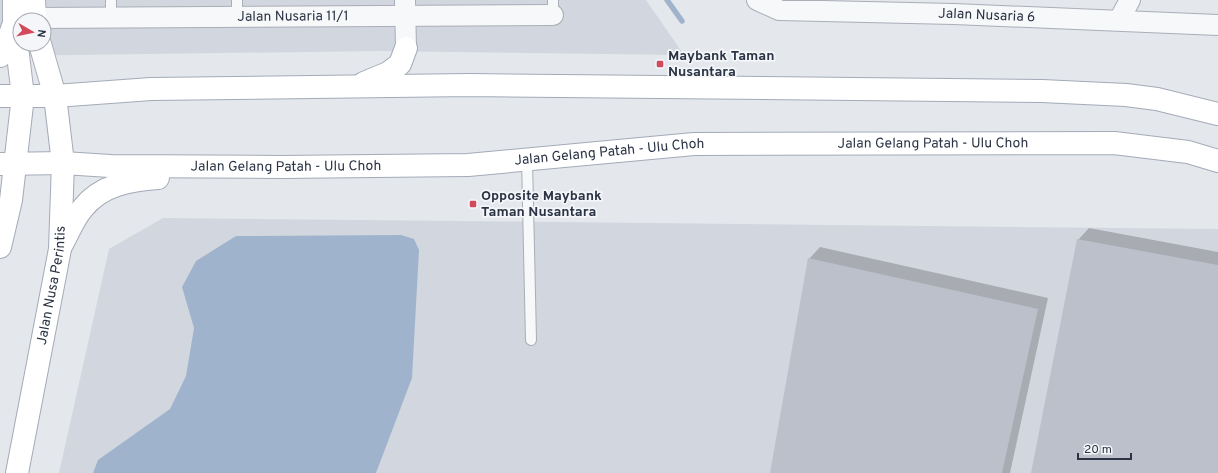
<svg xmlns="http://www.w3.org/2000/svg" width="1218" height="473" font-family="Overpass,sans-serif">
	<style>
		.built { fill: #d2d6de; fill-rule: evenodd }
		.water { fill: #9fb4cc }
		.shadow { fill: #0003 }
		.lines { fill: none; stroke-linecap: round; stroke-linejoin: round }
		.stream { stroke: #9fb4cc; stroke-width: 5.5 }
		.building { fill: #bbc0ca }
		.lane-casing { stroke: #a9aeb7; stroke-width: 12 }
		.street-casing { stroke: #a9aeb7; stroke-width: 22 }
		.secondary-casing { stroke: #a9aeb7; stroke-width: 24 }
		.primary-casing { stroke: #a3abb8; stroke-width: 24 }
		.lane { stroke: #f7f8fa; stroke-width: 10 }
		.street { stroke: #f7f8fa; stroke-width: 20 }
		.secondary { stroke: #fff; stroke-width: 22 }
		.primary { stroke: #fff; stroke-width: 22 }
		.poi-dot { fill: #d1495b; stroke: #f4f6f9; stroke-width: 1.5 }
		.labels { text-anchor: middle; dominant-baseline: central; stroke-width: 3.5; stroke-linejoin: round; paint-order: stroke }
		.street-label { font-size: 14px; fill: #2b3445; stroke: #f4f6f9 }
		.poi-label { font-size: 14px; font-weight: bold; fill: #2b3445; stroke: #f4f6f9; text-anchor: start }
	</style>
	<rect width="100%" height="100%" fill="#e4e7ec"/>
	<path class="built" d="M 0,0 L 646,0 L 684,55 L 379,51 L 0,56 ZM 20,20 L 44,20 L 44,44 L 20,44 Z
		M 163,218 L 1218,229 L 1218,473 L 59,473 L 109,249 Z"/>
	<path class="water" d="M 401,235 L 414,239 L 419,250 L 412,378 L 376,473 L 93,473 L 98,460 L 170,409 L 186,376 L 194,328 L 182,287 L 196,261 L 236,236 Z"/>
	<path class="shadow" d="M 1089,228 L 1218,252 L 1218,473 L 1032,473 L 1078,240 Z
		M 820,247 L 1048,298 L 1010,473 L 771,473 L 809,259 Z"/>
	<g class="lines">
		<path class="stream" d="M 667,0 L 682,21"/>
	</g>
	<path class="building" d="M 1077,239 L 1218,265 L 1218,473 L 1031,473 Z
		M 808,258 L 1038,309 L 1002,473 L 770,473 Z"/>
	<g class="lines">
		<defs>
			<path id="lane" d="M 111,0 L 111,19
				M 237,0 L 237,18
				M 553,0 L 553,15
				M 527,159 L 531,340"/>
			<g id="street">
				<path d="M 405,0 L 406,48"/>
				<path id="s1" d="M 757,0 L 779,10 L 954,14 L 1218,25"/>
				<path id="s2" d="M 34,18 L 553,15"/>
				<path d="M 1119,20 L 1130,0"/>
			</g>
			<path id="secondary" d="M 14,0 L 14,23 L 23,96
				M 34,0 L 35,20
				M 40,44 L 55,96"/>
			<g id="primary">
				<path d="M 0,56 L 5,49 L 14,23"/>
				<path d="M 364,83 L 388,73 L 400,64 L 406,48"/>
				<path d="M 0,96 L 55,96 L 151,89 L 470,85 L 1042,91 L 1126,95 L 1157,99 L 1218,114"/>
				<path id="s3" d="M 0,164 L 63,163 L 110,166 L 281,167 L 468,165 L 694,144 L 1114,143 L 1188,152 L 1218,161"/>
				<path d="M 61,246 C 68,234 74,218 83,208 C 101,185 130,180 158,178"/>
				<path d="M 0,247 L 11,200 L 23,96"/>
				<path id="s4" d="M 17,473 L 60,249 L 63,163 L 55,96"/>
			</g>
		</defs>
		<use href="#lane" class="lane-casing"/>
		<use href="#street" class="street-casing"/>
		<use href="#secondary" class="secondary-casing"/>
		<use href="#primary" class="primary-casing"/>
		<use href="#lane" class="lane"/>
		<use href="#street" class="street"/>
		<use href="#secondary" class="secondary"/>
		<use href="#primary" class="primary"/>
	</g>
	<g class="poi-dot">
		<rect x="656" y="60" width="8" height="8" rx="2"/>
		<rect x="469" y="200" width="8" height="8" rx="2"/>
	</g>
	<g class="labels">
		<g class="street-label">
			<text stroke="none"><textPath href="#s1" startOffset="232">Jalan Nusaria 6</textPath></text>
			<text stroke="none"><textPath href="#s2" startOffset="259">Jalan Nusaria 11/1</textPath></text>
			<text stroke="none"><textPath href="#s3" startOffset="934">Jalan Gelang Patah - Ulu Choh</textPath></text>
			<text stroke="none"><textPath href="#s3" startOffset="610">Jalan Gelang Patah - Ulu Choh</textPath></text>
			<text stroke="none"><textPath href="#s3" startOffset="286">Jalan Gelang Patah - Ulu Choh</textPath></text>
			<text stroke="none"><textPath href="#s4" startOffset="191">Jalan Nusa Perintis</textPath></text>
		</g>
		<g class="poi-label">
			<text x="668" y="56">Maybank Taman<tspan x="668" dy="16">Nusantara</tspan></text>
			<text x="481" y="196">Opposite Maybank<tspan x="481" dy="16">Taman Nusantara</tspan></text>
		</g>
	</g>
	<g transform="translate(32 32) rotate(99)"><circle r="19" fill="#f4f6f9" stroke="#a4a8b1"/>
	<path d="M0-3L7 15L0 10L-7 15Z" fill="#d1495b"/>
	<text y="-6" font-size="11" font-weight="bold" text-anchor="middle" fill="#2b3445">N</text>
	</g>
	<path d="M1078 453v6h53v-6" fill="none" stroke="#2b3445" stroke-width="2"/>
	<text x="1084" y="453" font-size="12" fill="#2b3445" stroke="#f4f6f9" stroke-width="3" paint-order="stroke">20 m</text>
</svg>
